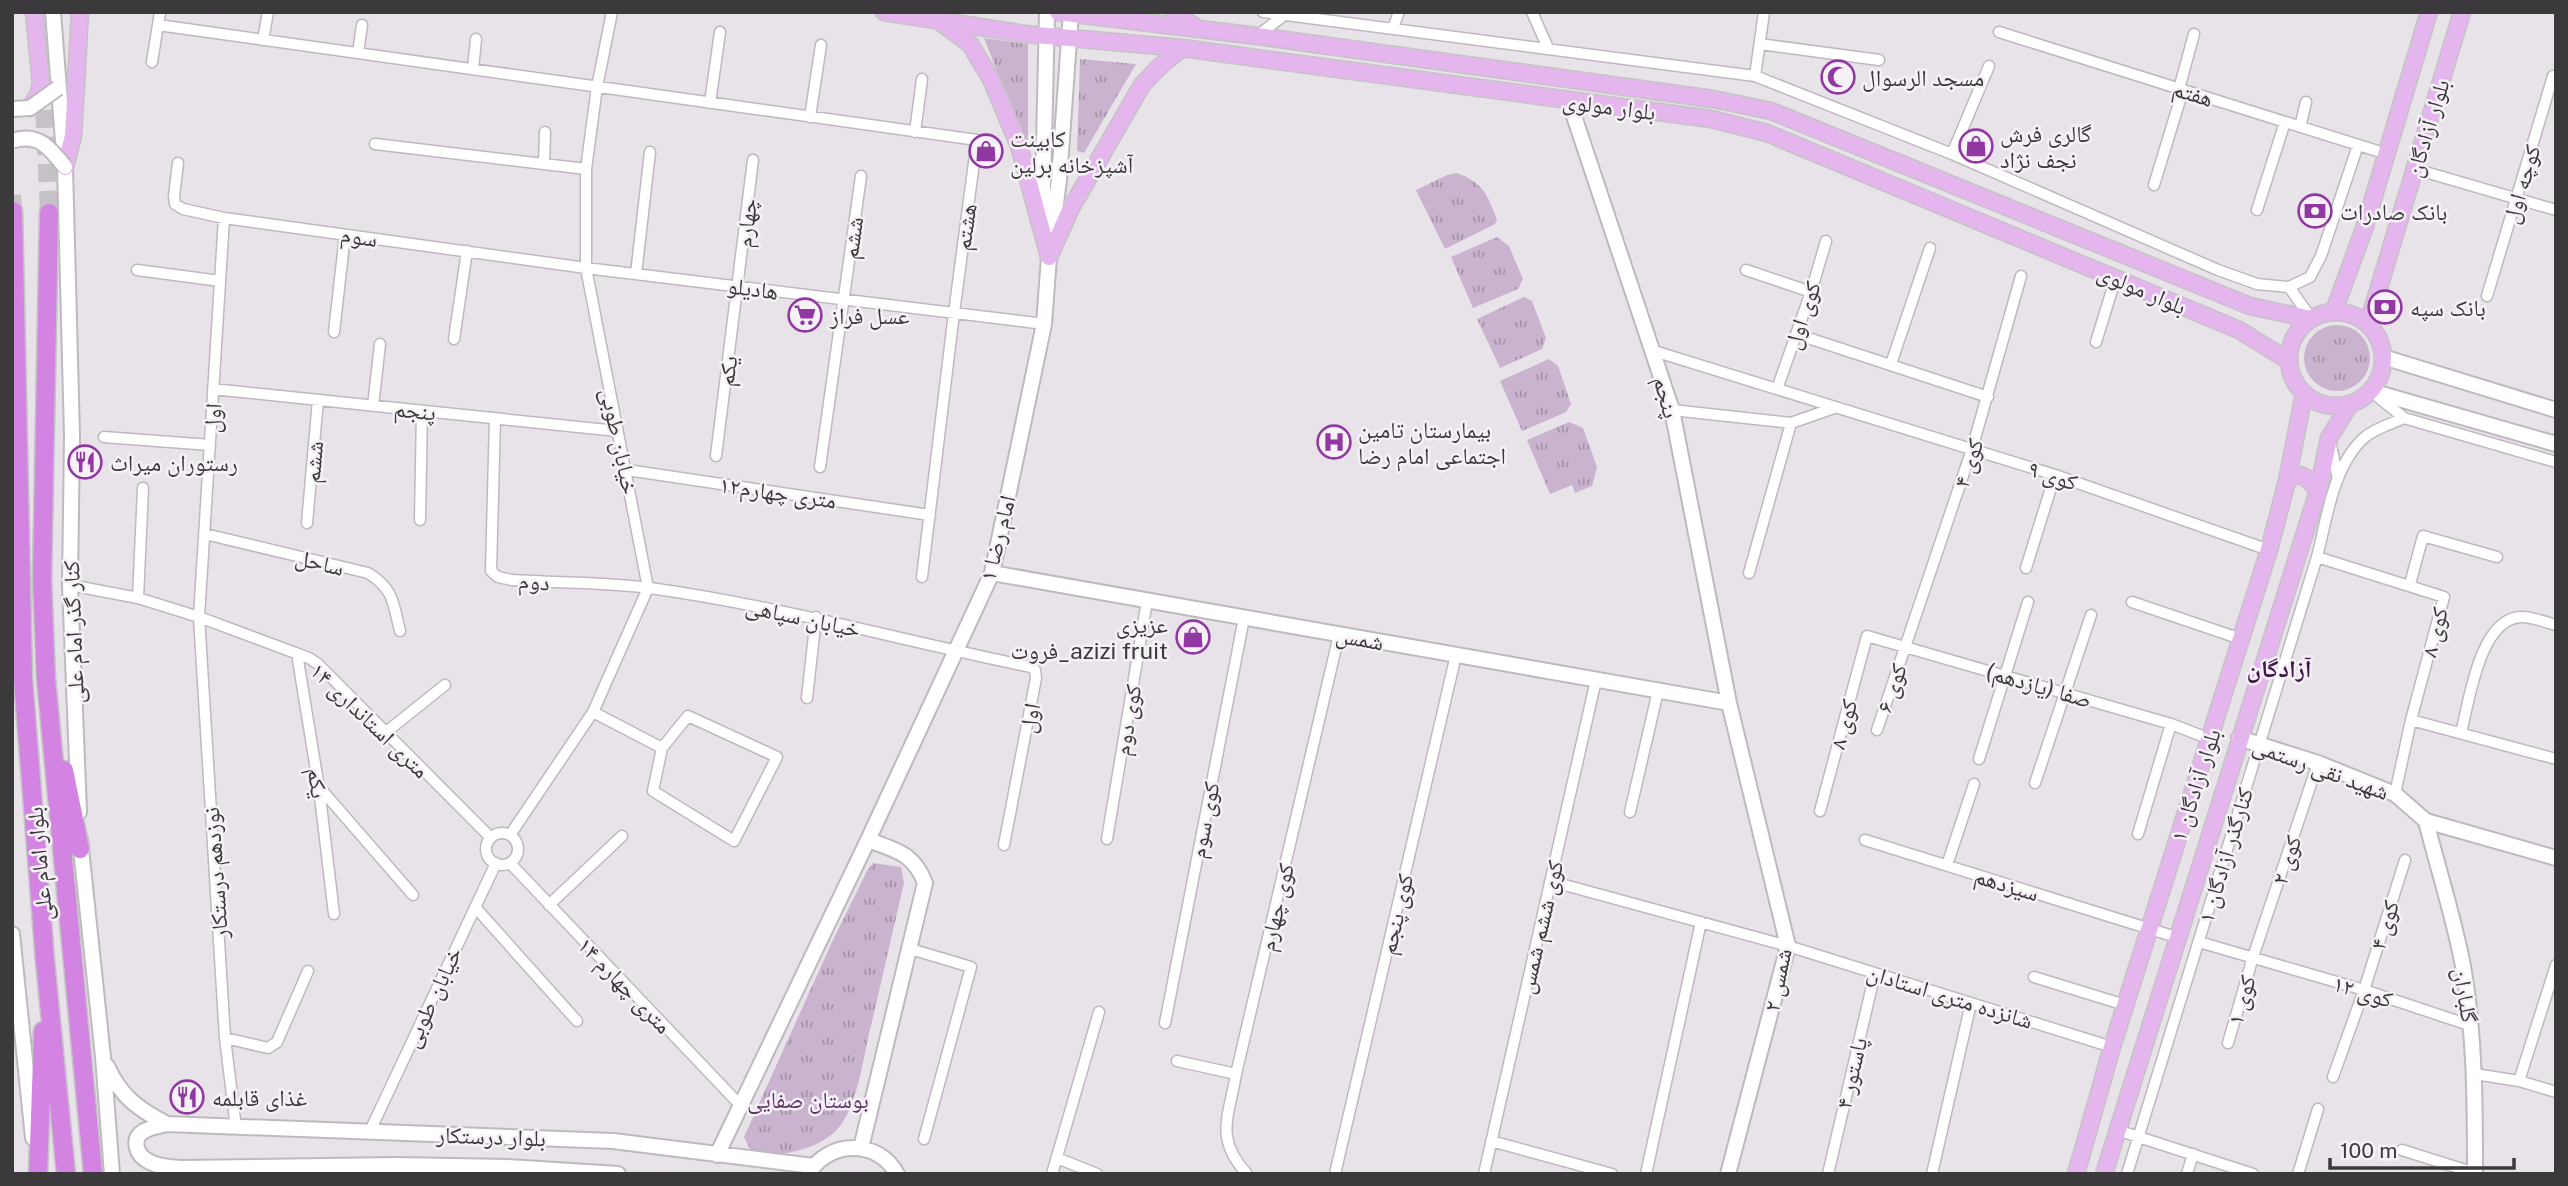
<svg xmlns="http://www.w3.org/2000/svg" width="2568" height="1186" font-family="'Public Sans','Noto Naskh Arabic',sans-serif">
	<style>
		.grass { fill: url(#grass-tufts) }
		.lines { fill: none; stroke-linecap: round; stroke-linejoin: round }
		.highway-tunnel { stroke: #c5c1c6; stroke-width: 18; stroke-dasharray: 18 9; stroke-linecap: butt }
		.street-casing { stroke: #beb9bf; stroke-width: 13 }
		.secondary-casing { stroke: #beb9bf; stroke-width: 18 }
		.primary-casing { stroke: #c4c4c4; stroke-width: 19 }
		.highway-casing { stroke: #c4c4c4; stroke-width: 21 }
		.street { stroke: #fff; stroke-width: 10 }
		.secondary { stroke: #fff; stroke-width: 14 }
		.primary { stroke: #e5b5ee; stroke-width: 16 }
		.highway { stroke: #d384e2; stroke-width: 18 }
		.secondary-bridge-casing { stroke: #beb9bf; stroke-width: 18; stroke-linecap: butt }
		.secondary-bridge { stroke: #fff; stroke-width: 14 }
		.labels { text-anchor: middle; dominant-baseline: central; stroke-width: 5; stroke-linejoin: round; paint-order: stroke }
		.poi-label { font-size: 23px; fill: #3b393b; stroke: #f6f0f7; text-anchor: start }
		.street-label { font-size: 23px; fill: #3b393b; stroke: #f6f0f7 }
		.park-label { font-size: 23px; fill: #5d3365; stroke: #f6f0f7 }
		.neighbourhood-label { font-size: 24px; font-weight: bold; fill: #42174b; stroke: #f6f0f7 }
	</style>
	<defs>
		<pattern id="grass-tufts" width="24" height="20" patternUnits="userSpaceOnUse" patternTransform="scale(1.75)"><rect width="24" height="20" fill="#c9b3ce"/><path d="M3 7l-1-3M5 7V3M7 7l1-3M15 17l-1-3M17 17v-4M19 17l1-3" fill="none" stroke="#a493a8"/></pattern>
	</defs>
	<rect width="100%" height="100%" fill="#e8e3e9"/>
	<path class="grass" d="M 984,38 L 1028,44 L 1028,142 L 1024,141 Z
		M 1080,59 L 1136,64 L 1084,153 L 1077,151 Z
		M 1457,173 C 1485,184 1486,194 1497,219 L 1495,224 L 1445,249 L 1416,190 L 1447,175 Z
		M 1497,237 L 1509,246 L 1523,279 L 1518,289 L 1473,308 L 1451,257 Z
		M 1524,297 L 1532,301 L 1546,338 L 1542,349 L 1500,368 L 1477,319 Z
		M2304 358a33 33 0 1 1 66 0a33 33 0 1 1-66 0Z
		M 1549,359 L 1558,366 L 1571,404 L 1566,412 L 1522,431 L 1500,381 Z
		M 1569,422 L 1583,428 L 1597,467 L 1592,486 L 1575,493 L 1572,485 L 1550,494 L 1527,440 Z
		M 873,863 L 901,867 L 904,883 C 892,934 881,984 869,1034 C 863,1061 857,1104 840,1126 C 822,1149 785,1155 758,1156 L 750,1149 L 744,1137 L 832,942 L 867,871 Z"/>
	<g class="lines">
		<path class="highway-tunnel" d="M 43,83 L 49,213
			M 12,195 L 13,211"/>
		<defs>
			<path id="street" d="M 1263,12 L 1755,76 L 1952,154 L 2218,270 L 2257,284 L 2289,287 L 2310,277 L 2321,256 L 2358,145
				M 1532,12 L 1548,48
				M 158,25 L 977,140 L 954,313 L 922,577
				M 1393,28 L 1399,12
				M 1999,32 L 2387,154
				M 1257,36 L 1283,16
				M 263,40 L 268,12
				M 1760,44 L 1879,60
				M 358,53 L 362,25
				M 152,62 L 160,12
				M 473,69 L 476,39
				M 1755,76 L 1764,12
				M 2179,89 L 2194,34
				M 710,103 L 720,32
				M 810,117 L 821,45
				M 2300,127 L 2306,102
				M 915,132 L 922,79
				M 375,144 L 586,169
				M 1952,154 L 1989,66
				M 178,163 L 174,196 L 175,204 L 183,209 L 224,218 L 586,268 L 1044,324
				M 544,164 L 545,132
				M 2415,169 L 2556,210
				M 2154,185 L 2183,90
				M 2257,210 L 2285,122
				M 224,218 L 199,617 L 225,1038 L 236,1128
				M 137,270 L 220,281
				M 1746,270 L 1811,292
				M 636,274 L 650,152
				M 2289,287 L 2311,318
				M 2487,296 L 2553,76 L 2556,76
				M 334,332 L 345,235
				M 1796,334 L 1988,397
				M 454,339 L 467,251
				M 2096,342 L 2116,277
				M 1654,351 L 2055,475 L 2269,550
				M 1891,364 L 1930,248
				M 213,389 L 617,431
				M 1777,389 L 1811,292 L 1826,241
				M 2377,396 L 2404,418
				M 373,406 L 380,344
				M 1672,410 L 1791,423 L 1834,408
				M 495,418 L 491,571 L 498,577 L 512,580 C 558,583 605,582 650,588 C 779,606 904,641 1031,667 L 1035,670 L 1036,678 L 1004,845
				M 104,437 L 210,445
				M 2331,445 L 2338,479
				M 716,456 L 753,160
				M 820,467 L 861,176
				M 627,470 L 930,515
				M 420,520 L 422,411
				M 307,523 L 318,400
				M 205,534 L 368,573 C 394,589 393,603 400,631
				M 2317,557 L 2444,597 L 2411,720 L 2395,794
				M 2026,568 L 2055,475
				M 1749,573 L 1791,423
				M 2410,584 L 2423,536 L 2497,557
				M 70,585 L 138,598 L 199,617 L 309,658 L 318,664 L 491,838
				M 138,598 L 143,488
				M 2132,602 L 2241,639
				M 297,654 L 319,788 L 334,914
				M 807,698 L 816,617
				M 593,712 L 662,748
				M 688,716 L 777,757 L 734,841 L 653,791 L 662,748 Z
				M 2411,720 L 2556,759
				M 1877,730 L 1972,449 L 2021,276
				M 385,733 L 445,685
				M 2461,733 C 2469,702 2480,614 2524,617 C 2534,618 2546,622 2556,625
				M 1979,759 L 2028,602
				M 2035,783 L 2091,615
				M 320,788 L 413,895
				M 1820,811 L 1867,636 L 2171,724 L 2210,739
				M 1630,812 L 1658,691
				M486 849a16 16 0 1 1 32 0a16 16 0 1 1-32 0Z
				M 2138,834 L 2171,724
				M 510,835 L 593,712 L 648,588 L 586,268 L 586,169 L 597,87 L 612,12
				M 1107,839 L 1147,601
				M 1865,840 L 2179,938
				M 510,863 L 741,1106
				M 1947,865 L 1974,784
				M 1550,881 L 1788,946 L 2112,1047
				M 549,905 L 622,836
				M 475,907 L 577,1021
				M 2199,942 L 2364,990 L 2472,1026
				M 907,948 L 971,967 L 924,1139
				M 2034,977 L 2125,1005
				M 1165,1023 L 1244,618
				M 225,1038 L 268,1048 L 277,1042 L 308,971
				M 2228,1043 L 2253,957 L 2318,763
				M 1177,1061 L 1236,1074
				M 2475,1074 L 2519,1081 L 2556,1092
				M 2333,1077 L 2364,990 L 2405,860
				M 2519,1081 L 2556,965
				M 2117,1130 L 2253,1174
				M 370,1131 L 496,863
				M 1491,1141 L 1612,1174
				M 2402,1150 L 2475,1173
				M 1057,1158 L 1097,1174
				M 1052,1174 L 1099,1012
				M 1247,1174 C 1214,1138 1229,1117 1236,1074 L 1339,635
				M 1335,1174 L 1456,655
				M 1484,1174 L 1596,680
				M 1646,1174 L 1701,922
				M 1828,1174 L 1875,973
				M 1932,1174 L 1971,1003
				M 2127,1174 L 2317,557 C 2327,518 2333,465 2365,437 C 2376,428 2391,424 2404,418 L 2556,462
				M 2187,1174 L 2193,1154
				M 2298,1174 L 2318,1109"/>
			<path id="secondary" d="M 53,12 L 65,167 L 72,436 L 70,585 L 79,812
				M 1569,101 L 1672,410 L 1729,703 L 1788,946 L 1728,1174
				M 1047,231 L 1043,188 L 1047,12
				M 2383,357 L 2556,410
				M 2371,391 L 2556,444
				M 992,573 L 1729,703
				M 2239,738 L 2318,763 L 2395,794 L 2426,821 L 2556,858
				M 2426,821 C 2438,869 2454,918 2463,966 C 2475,1035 2475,1104 2475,1174
				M 80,839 L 103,1057 L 112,1174
				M 12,934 L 33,1138
				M 107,1066 C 121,1097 138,1109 167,1124
				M 861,1148 L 925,883 C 914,853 895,850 868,840
				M 717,1155 L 868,840 L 992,573 L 1044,324 L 1049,257 L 1059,180 L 1071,12
				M 809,1173 C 829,1140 878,1139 897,1174
				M 618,1174 L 508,1167 L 397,1165 L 180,1168 C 171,1167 161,1167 152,1163 C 145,1160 139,1156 137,1148 C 132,1130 154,1127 167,1124 L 613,1141 L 813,1166"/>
			<path id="primary" d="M 884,12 L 1025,34 L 1182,48 L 1711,119 L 1767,133 L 2239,330 L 2289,361
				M 1058,12 L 1257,36 L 1713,99 L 1771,111 L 2250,306 L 2311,319
				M 1173,12 L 1197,28
				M 939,21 L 970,44 L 991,79 L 1019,146 L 1049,257
				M 30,108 L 38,95 L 41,84 L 34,12
				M 65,167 L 73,136 L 80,12
				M 1049,257 L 1071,208 L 1142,85 L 1159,67 L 1182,48
				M 2334,311 L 2364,229 L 2429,12
				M2289 359a47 47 0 1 1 94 0a47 47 0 1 1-94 0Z
				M 2368,324 L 2462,12
				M 2287,481 C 2300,468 2309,479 2318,491
				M 2076,1174 L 2112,1047 L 2269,550 L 2287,481 L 2304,394
				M 2104,1174 L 2318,491 L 2329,438 L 2350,404"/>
			<path id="highway" d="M 13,211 L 23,678 L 45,961 L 66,1174
				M 49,213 L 42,580 L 46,679 L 93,1174
				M 64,770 L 80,849
				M 38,1174 L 43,1031"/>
		</defs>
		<use href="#street" class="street-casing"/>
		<use href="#secondary" class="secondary-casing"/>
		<use href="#primary" class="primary-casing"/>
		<use href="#highway" class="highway-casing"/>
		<use href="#street" class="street"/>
		<use href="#secondary" class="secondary"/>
		<use href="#primary" class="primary"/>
		<use href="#highway" class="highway"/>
		<defs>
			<path id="secondary-bridge" d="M 12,109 L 30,108 L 58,88
				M 12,141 C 38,132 50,148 65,167"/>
		</defs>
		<use href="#secondary-bridge" class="secondary-bridge-casing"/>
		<use href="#secondary-bridge" class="secondary-bridge"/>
	</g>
	<defs>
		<symbol id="mosque-ring" viewBox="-11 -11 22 22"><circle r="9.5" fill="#f6f0f7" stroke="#9238a3" stroke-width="1.5"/><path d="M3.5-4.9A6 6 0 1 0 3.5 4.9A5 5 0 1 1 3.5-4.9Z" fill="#9238a3"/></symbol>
		<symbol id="shop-ring" viewBox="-11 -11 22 22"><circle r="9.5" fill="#f6f0f7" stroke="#9238a3" stroke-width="1.5"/><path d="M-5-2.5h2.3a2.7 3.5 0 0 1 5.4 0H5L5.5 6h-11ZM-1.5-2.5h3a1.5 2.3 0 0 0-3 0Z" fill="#9238a3"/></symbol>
		<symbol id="bank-ring" viewBox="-11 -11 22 22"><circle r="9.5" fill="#f6f0f7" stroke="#9238a3" stroke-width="1.5"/><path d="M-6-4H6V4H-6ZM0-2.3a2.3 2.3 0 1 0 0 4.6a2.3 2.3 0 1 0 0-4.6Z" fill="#9238a3"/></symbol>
		<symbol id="supermarket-ring" viewBox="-11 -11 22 22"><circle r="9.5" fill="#f6f0f7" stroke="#9238a3" stroke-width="1.5"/><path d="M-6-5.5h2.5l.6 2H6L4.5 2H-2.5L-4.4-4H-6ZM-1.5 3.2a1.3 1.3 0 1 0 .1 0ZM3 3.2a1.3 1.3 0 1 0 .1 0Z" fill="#9238a3"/></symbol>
		<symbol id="hospital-ring" viewBox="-11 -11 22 22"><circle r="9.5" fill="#f6f0f7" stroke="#9238a3" stroke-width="1.5"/><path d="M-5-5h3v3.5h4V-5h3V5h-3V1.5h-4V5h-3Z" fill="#9238a3"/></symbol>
		<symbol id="restaurant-ring" viewBox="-11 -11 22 22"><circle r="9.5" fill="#f6f0f7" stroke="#9238a3" stroke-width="1.5"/><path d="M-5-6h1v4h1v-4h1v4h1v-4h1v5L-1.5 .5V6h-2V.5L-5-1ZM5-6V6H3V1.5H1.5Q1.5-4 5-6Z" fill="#9238a3"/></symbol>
	</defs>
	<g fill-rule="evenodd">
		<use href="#mosque-ring" x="1819" y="58" width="38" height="38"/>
		<use href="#shop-ring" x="1957" y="127" width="38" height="38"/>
		<use href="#shop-ring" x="967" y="132" width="38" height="38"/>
		<use href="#bank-ring" x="2296" y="192" width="38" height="38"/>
		<use href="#bank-ring" x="2366" y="288" width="38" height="38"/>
		<use href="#supermarket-ring" x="786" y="296" width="38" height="38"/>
		<use href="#hospital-ring" x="1315" y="423" width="38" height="38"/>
		<use href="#restaurant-ring" x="66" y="443" width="38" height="38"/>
		<use href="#shop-ring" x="1174" y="618" width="38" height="38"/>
		<use href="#restaurant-ring" x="168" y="1078" width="38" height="38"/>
	</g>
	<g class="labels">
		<g class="poi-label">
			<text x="1862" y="77">مسجد الرسوال</text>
			<text x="2000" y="133">گالری فرش<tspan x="2000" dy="26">نجف نژاد</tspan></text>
			<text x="1010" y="138">کابینت<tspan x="1010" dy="26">آشپزخانه برلین</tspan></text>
			<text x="2340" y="211">بانک صادرات</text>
			<text x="2410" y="307">بانک سپه</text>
			<text x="830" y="315">عسل فراز</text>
			<text x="1358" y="429">بیمارستان تامین<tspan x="1358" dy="26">اجتماعی امام رضا</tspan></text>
			<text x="110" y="462">رستوران میراث</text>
			<text x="1168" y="624" text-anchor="end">عزیزی<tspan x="1168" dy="26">فروت_azizi fruit</tspan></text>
			<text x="212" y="1097">غذای قابلمه</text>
		</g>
		<g class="street-label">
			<text transform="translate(2193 93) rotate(17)">هفتم</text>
			<text transform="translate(1609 106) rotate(7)">بلوار مولوی</text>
			<text transform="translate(2427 128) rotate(-73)">بلوار آزادگان</text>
			<text transform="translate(2521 184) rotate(-73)">کوچه اول</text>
			<text transform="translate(746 223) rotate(-84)">چهارم</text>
			<text transform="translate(965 227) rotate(-82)">هشتم</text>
			<text transform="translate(359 236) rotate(8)">سوم</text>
			<text transform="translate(852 238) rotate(-82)">ششم</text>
			<text transform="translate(753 288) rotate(7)">هادیلو</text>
			<text transform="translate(2142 289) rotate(23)">بلوار مولوی</text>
			<text transform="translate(1802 315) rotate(-71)">کوی اول</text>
			<text transform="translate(727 371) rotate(-82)">یکم</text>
			<text transform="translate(1667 397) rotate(75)">پنجم</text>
			<text transform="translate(415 410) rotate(6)">پنجم</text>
			<text transform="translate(212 418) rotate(-86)">اول</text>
			<text transform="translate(620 441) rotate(78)">خیابان طوبی</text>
			<text transform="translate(313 462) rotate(-85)">ششم</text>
			<text transform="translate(1968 463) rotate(-72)">کوی ۴</text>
			<text transform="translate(2053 475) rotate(18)">کوی ۹</text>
			<text transform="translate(778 492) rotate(8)">۱۲متری چهارم</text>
			<text transform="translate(997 538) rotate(-76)">امام رضا ۱</text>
			<text transform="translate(320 562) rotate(14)">ساحل</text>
			<text transform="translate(534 581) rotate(4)">دوم</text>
			<text transform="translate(803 617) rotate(12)">خیابان سپاهی</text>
			<text transform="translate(73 632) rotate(-92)">کنار گذر امام علی</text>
			<text transform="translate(2434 632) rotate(-76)">کوی ۸</text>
			<text transform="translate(1360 638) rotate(10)">شمس</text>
			<text transform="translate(2039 685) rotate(16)">صفا (یازدهم)</text>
			<text transform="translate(1891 688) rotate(-71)">کوی ۶</text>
			<text transform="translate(1029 718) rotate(-79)">اول</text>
			<text transform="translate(370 720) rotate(44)">۱۴ متری استانداری</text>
			<text transform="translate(1127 720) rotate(-80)">کوی دوم</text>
			<text transform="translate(1843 724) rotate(-75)">کوی ۸</text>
			<text transform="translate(2321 768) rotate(20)">شهید نقی رستمی</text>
			<text transform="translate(318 783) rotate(82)">یکم</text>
			<text transform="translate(2195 785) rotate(-72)">بلوار آزادگان ۱</text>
			<text transform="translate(1204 820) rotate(-79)">کوی سوم</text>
			<text transform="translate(2225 855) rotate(-73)">کنارگذر آزادگان ۱</text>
			<text transform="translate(2286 860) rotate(-72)">کوی ۲</text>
			<text transform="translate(39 864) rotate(-95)">بلوار امام علی</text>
			<text transform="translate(215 873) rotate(-94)">نوزدهم درستکار</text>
			<text transform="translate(2007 884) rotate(17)">سیزدهم</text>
			<text transform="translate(1276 907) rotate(-77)">کوی چهارم</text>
			<text transform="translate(1396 914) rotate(-77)">کوی پنجم</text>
			<text transform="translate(2384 925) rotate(-73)">کوی ۴</text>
			<text transform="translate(1540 927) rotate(-77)">کوی ششم شمس</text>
			<text transform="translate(1777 980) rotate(-78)">شمس ۲</text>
			<text transform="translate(625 985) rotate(46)">۱۴ متری چهارم</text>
			<text transform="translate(2363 991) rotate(17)">کوی ۱۲</text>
			<text transform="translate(2466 995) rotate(81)">گلباران</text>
			<text transform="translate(1950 996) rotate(17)">شانزده متری استادان</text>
			<text transform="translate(432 997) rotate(-65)">خیابان طوبی</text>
			<text transform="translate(2241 1000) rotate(-74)">کوی ۱</text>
			<text transform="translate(1851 1073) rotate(-77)">پاستور ۴</text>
			<text transform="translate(491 1136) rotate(2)">بلوار درستکار</text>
		</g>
		<g class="park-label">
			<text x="808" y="1099">بوستان صفایی</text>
		</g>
		<g class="neighbourhood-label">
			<text x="2279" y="668">آزادگان</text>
		</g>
	</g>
	<rect width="2568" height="1186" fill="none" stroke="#3b393b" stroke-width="28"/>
	<path d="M2330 1158v10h184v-10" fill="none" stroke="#3b393b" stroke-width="3.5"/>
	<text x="2340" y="1158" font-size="21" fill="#3b393b" stroke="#f6f0f7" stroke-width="5" paint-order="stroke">100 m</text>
</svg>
